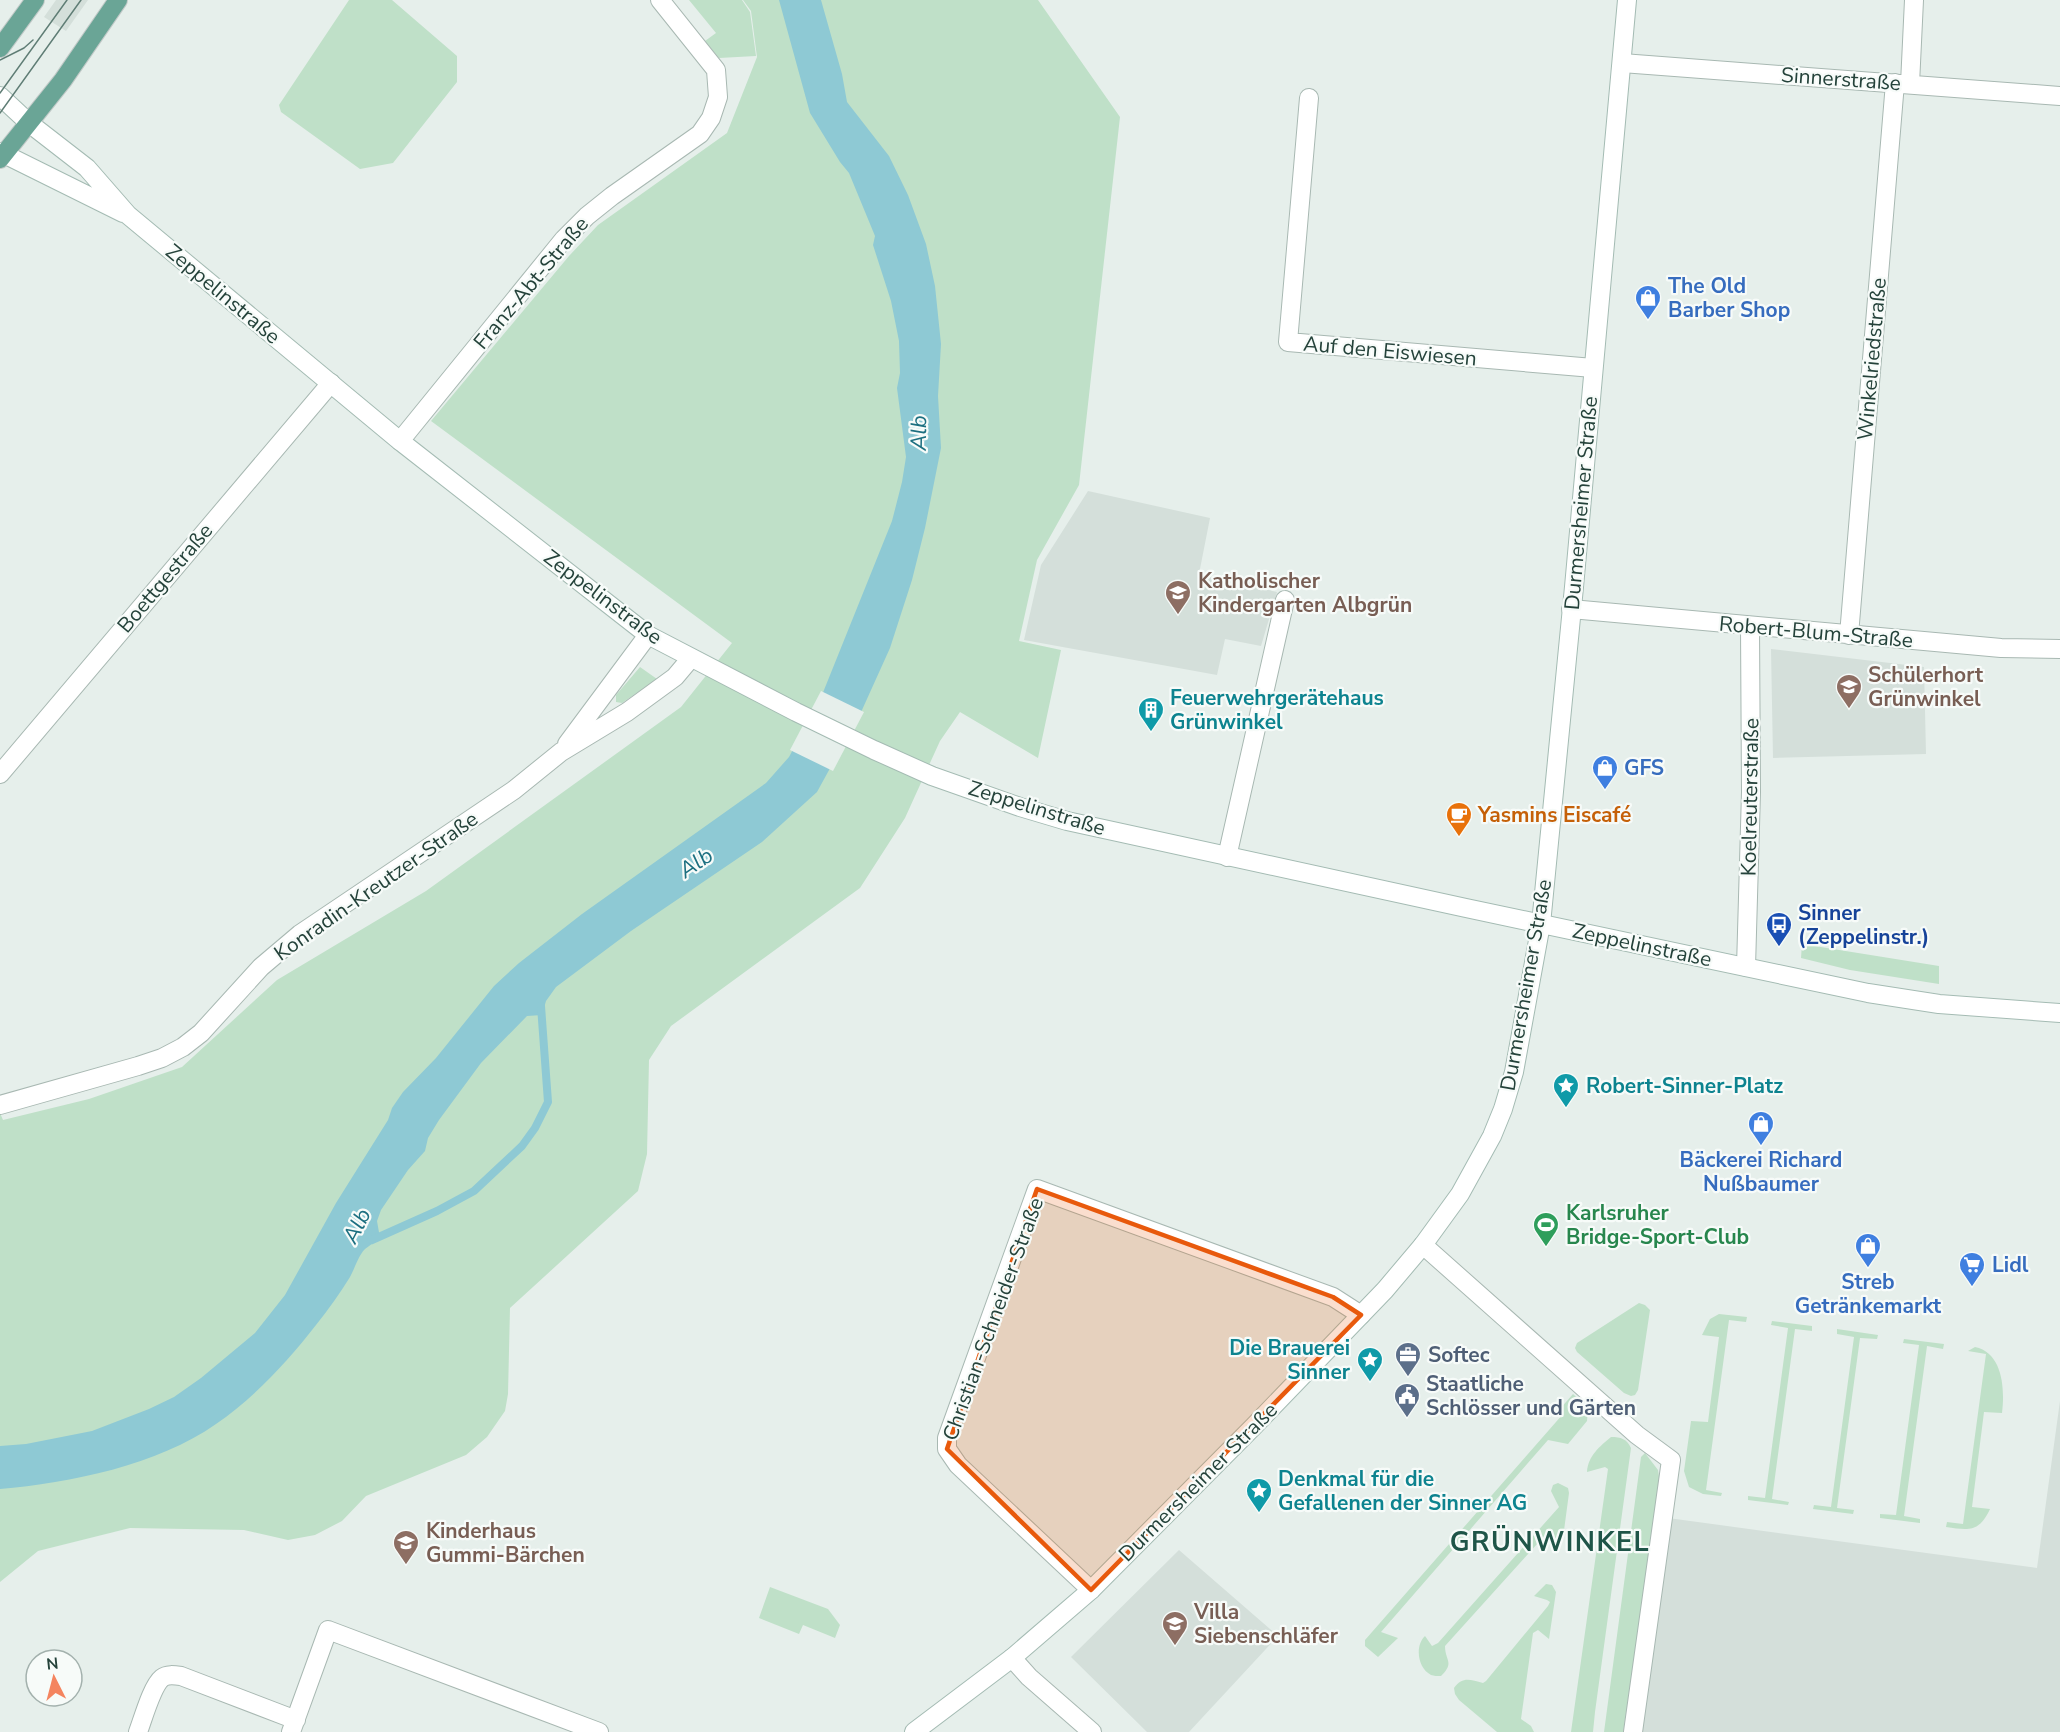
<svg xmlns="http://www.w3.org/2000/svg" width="2060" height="1732" font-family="'Nunito Sans',sans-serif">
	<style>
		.built { fill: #d4dfda }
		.green { fill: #bfe0c8 }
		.water { fill: #8ec9d4 }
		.pier { fill: #e6efeb }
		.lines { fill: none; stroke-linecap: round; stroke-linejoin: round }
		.stream { stroke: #8ec9d4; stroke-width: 8 }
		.street-casing { stroke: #a8b8b2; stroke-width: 20 }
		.secondary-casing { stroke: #a4bbb3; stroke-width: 20 }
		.primary-casing { stroke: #c2cac8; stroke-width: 20 }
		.street { stroke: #fff; stroke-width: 18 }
		.secondary { stroke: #fff; stroke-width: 18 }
		.primary { stroke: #6aa596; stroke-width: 18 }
		.tram { stroke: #5f7d75; stroke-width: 1.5 }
		.marked { fill: #e8590c; fill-opacity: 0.2; stroke: #e8590c; stroke-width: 4.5; stroke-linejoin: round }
		.labels { text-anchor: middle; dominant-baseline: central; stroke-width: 4.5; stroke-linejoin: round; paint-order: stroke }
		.street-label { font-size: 21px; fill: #24423a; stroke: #f7fbf9 }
		.shop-label { font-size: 21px; font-weight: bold; fill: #366cbe; stroke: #f7fbf9; text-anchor: start }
		.education-label { font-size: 21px; font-weight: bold; fill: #785e54; stroke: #f7fbf9; text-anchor: start }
		.culture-label { font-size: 21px; font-weight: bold; fill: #0d838f; stroke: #f7fbf9; text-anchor: start }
		.food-label { font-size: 21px; font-weight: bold; fill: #c56008; stroke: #f7fbf9; text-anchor: start }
		.transit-label { font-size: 21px; font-weight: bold; fill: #164399; stroke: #f7fbf9; text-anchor: start }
		.leisure-label { font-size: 21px; font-weight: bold; fill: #27864d; stroke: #f7fbf9; text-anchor: start }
		.service-label { font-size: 21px; font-weight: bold; fill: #4e5e75; stroke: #f7fbf9; text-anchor: start }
		.water-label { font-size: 22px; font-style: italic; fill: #1c6f80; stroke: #f7fbf9 }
		.district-label { font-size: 27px; font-weight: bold; letter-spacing: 1.5px; fill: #1f5548; stroke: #f7fbf9 }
	</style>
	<rect width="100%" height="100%" fill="#e6efeb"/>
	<path class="built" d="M 56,0 L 88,0 L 66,31 L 44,17 Z
		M 1088,491 L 1210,518 L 1199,574 L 1277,592 L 1261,646 L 1225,639 L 1217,675 L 1024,640 L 1041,565 Z
		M 1771,649 L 1924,667 L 1926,754 L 1773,758 Z
		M 2060,1401 L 2060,1732 L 1617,1732 L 1646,1515 L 2037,1568 Z
		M 1179,1550 L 1278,1636 L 1189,1732 L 1147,1732 L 1071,1657 Z"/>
	<path class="green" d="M 349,0 L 392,0 L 457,56 L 457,82 L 393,163 L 360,169 L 281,112 L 279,105 Z
		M 689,0 L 742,0 L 750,12 L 756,56 L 719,58 L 705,41 L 716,33 Z
		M 743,0 L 1038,0 L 1120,117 L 1079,485 L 1037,560 L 1019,641 L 1061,650 L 1038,758 L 960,712 L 940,741 L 905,818 L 860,888 L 671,1026 L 649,1060 L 647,1154 L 638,1191 L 510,1308 L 508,1394 L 505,1411 L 487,1437 L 466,1455 L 366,1496 L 342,1521 L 315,1535 L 288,1540 L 244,1530 L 130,1528 L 38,1551 L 0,1582 L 0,1113 L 3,1120 L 89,1099 L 182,1067 L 277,980 L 426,891 L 681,707 L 732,643 L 431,421 L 569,256 L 598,225 L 727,133 L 757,57 L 751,11 Z
		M 640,667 L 657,679 L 622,703 L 616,702 L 616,695 Z
		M 1802,944 L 1939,966 L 1939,984 L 1850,970 L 1801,958 Z
		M 1639,1303 L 1645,1305 L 1650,1310 L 1638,1390 L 1635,1395 L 1631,1396 L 1624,1393 L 1577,1352 L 1575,1348 L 1577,1343 Z
		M 1719,1314 L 1747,1317 L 1746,1322 L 1729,1320 L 1706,1490 L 1722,1493 L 1721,1496 L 1703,1494 L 1689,1487 L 1684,1471 L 1691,1421 L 1708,1422 L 1719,1337 L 1702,1335 L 1710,1319 Z
		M 1772,1321 L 1812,1326 L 1812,1331 L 1795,1329 L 1772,1499 L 1789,1502 L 1788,1505 L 1748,1500 L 1748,1496 L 1765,1498 L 1788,1328 L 1771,1325 Z
		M 1837,1329 L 1878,1335 L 1877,1339 L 1860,1338 L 1837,1508 L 1854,1510 L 1853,1514 L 1813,1509 L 1814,1505 L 1831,1507 L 1854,1337 L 1837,1334 Z
		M 1904,1339 L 1944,1344 L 1943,1349 L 1927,1346 L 1904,1516 L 1920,1519 L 1920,1523 L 1880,1518 L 1880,1514 L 1896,1515 L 1919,1345 L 1903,1343 Z
		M 1975,1347 C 2003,1353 2005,1389 2002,1413 L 1984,1412 L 1972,1507 L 1990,1509 C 1979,1533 1968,1530 1946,1527 L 1947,1522 L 1963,1524 L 1986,1354 L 1968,1351 Z
		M 1573,1394 L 1588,1408 L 1587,1421 L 1568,1444 L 1548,1440 L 1381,1632 L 1398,1638 L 1378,1657 L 1365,1646 L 1365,1640 L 1563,1414 L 1559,1410 Z
		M 1611,1437 C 1621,1437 1627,1439 1631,1448 L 1595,1712 L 1593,1732 L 1571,1732 L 1608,1469 L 1605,1467 L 1587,1472 C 1588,1456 1600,1446 1611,1437 Z
		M 1645,1453 L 1658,1470 L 1660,1482 L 1623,1732 L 1604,1732 L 1641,1457 Z
		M 1558,1483 L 1568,1488 L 1569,1493 L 1563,1538 L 1559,1544 L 1556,1544 L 1551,1533 L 1549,1532 L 1546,1534 L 1445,1646 C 1445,1661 1455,1662 1441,1676 C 1437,1676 1434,1676 1431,1675 C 1417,1668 1415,1645 1425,1636 L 1432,1646 L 1438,1643 L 1559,1507 L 1551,1491 L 1553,1485 Z
		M 1546,1584 L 1552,1585 L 1556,1592 L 1549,1639 L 1538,1630 L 1533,1633 L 1521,1719 L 1531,1726 L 1534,1732 L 1497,1732 L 1459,1700 L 1455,1694 L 1454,1688 C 1463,1676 1470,1680 1483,1683 L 1486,1681 L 1548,1606 L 1550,1602 L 1547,1600 L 1534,1596 Z
		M 770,1587 L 828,1609 L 840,1625 L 835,1638 L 803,1625 L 799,1634 L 759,1618 Z"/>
	<path class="water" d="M 779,0 L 821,0 L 842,74 L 847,102 L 889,156 L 908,195 L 926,244 L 935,286 L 941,344 L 938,396 L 941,448 L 925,528 L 912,580 L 890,648 L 862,710 L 817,792 L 762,842 L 631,931 L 556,987 L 546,1001 L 542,1015 L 527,1016 L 481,1063 L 439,1120 L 428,1138 L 425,1151 L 408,1170 L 381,1210 L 377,1221 L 380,1238 C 375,1242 370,1245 365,1249 C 358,1256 355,1268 350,1277 C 340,1293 328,1310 316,1325 C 288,1361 254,1398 216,1424 C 158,1465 70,1483 0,1489 L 0,1446 L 26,1444 L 92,1431 L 149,1409 L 174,1397 L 201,1378 L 255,1333 L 285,1295 L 336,1203 L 388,1120 L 392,1108 L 403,1092 L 436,1058 L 494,986 L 519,963 L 582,914 L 766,783 L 789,757 L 822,695 L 892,521 L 902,482 L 906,457 L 897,388 L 900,373 L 899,341 L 891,301 L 873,245 L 875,236 L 849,173 L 840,162 L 810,113 Z"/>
	<path class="pier" d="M 821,691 L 864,712 L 833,771 L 790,750 Z"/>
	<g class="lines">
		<path class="stream" d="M 372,1240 L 437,1211 L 474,1191 L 522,1146 L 535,1128 L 548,1102 L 541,1006"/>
		<defs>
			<path id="street" d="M 1622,63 L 2060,96
				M 1910,84 L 1914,0
				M 1309,98 L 1288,342 L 1593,368
				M 400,441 L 564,239 L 587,216 L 612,196 L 700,134 L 711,118 L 718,97 L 716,70 L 660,0
				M 1571,609 L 2001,648 L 2060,649
				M 1849,635 L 1895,83
				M 567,744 L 648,635
				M 0,774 L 331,383
				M 1227,857 L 1285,600
				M 1746,967 L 1751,792 L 1750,627
				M 0,1105 L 138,1066 L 162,1058 L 183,1047 L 201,1033 L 261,967 L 300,934 L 514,790 L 561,752 L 627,712 L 675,677 L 691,658
				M 1423,1245 L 1637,1435 L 1671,1460 L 1633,1732
				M 1091,1590 L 958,1465 L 947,1449 L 947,1438 L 1037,1189 L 1333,1297 L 1361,1315
				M 1012,1658 L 1029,1677 L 1092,1732
				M 138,1732 C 143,1719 152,1686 162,1678 C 167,1674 174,1675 181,1676 L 296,1720
				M 291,1732 L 328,1630 L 599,1732"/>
			<path id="secondary" d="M 0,96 L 29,123 L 87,168 L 128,215 L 400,441 L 648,635 L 796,712 L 874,750 L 932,776 L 1020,807 L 1067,821 L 1466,908 L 1868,993 L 1939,1004 L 2060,1013
				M 0,152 L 123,213
				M 914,1732 L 1012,1658 L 1091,1590 L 1254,1426 L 1385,1290 L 1423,1245 L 1460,1194 L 1492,1136 L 1503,1109 L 1514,1072 L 1541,924 L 1574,587 L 1627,0"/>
			<path id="primary" d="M 0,48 L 35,0
				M 0,159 L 63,80 L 118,0"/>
		</defs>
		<use href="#street" class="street-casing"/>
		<use href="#secondary" class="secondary-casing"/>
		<use href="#primary" class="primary-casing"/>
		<use href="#street" class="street"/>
		<use href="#secondary" class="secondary"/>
		<use href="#primary" class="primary"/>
		<path class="tram" d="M 0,60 L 24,48 L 33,40
			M 0,93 L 67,0
			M 0,113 L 81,0"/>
	</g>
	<path class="marked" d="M 1037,1189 L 1333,1297 L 1361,1315 L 1091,1590 L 947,1449 Z"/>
	<defs>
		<symbol id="shop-pin" viewBox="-11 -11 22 30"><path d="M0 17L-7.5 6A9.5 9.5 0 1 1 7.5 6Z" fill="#3f7fe0" stroke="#f7fbf9"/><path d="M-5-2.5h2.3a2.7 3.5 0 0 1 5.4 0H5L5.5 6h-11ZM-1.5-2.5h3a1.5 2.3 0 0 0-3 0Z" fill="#fff"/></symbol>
		<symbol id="school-pin" viewBox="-11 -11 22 30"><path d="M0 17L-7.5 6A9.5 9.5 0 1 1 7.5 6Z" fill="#8d6e63" stroke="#f7fbf9"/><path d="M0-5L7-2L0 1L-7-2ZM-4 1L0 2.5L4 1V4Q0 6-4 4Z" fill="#fff"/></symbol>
		<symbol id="building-pin" viewBox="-11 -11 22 30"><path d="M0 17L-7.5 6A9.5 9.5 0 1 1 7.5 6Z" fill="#0f9aa8" stroke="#f7fbf9"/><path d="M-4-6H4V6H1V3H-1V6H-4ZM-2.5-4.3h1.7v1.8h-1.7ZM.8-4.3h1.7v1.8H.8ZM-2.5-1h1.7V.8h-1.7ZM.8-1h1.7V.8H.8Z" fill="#fff"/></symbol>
		<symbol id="cafe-pin" viewBox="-11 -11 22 30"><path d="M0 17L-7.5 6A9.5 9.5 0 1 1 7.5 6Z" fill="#e8710a" stroke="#f7fbf9"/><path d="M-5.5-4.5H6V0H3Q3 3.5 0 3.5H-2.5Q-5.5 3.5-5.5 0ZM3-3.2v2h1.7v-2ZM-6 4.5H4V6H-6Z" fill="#fff"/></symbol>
		<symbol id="bus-pin" viewBox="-11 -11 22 30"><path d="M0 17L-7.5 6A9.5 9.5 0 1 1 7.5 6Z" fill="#1a4fb4" stroke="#f7fbf9"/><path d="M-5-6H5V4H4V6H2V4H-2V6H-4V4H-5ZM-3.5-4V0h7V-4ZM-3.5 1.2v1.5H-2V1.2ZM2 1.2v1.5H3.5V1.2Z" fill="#fff"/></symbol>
		<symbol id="sight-pin" viewBox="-11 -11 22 30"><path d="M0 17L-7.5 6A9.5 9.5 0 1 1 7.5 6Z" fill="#0f9aa8" stroke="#f7fbf9"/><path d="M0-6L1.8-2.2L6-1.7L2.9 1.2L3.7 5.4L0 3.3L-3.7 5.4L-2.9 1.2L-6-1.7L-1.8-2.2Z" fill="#fff"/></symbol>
		<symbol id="stadium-pin" viewBox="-11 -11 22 30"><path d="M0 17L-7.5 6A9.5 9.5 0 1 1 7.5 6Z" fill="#2e9e5b" stroke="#f7fbf9"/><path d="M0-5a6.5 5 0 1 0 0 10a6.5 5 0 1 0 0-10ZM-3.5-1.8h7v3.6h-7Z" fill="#fff"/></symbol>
		<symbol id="supermarket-pin" viewBox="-11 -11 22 30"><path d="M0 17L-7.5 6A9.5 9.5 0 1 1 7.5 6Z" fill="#3f7fe0" stroke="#f7fbf9"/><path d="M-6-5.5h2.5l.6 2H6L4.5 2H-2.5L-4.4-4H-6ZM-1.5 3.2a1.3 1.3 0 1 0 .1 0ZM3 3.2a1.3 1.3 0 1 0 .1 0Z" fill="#fff"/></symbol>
		<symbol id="office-pin" viewBox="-11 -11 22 30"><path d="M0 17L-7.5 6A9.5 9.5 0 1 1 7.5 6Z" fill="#5c6f8a" stroke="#f7fbf9"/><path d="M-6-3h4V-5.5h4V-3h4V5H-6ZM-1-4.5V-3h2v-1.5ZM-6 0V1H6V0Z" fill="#fff"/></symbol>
		<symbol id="civic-pin" viewBox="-11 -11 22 30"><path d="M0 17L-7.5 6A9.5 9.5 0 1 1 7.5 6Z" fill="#5c6f8a" stroke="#f7fbf9"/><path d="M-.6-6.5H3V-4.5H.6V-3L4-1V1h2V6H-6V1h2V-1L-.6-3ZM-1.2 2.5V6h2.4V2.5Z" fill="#fff"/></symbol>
	</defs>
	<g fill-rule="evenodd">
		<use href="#shop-pin" x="1633" y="283" width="30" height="40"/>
		<use href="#school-pin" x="1163" y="578" width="30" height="40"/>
		<use href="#school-pin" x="1834" y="672" width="30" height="40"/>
		<use href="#building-pin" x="1136" y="695" width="30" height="40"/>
		<use href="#shop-pin" x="1590" y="753" width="30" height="40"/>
		<use href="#cafe-pin" x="1444" y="800" width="30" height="40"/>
		<use href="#bus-pin" x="1764" y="910" width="30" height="40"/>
		<use href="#sight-pin" x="1551" y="1071" width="30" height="40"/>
		<use href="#shop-pin" x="1746" y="1109" width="30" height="40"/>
		<use href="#stadium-pin" x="1531" y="1210" width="30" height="40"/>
		<use href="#shop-pin" x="1853" y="1231" width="30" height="40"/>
		<use href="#supermarket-pin" x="1957" y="1250" width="30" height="40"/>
		<use href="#office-pin" x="1393" y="1340" width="30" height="40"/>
		<use href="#sight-pin" x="1355" y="1345" width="30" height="40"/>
		<use href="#civic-pin" x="1392" y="1381" width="30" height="40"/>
		<use href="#sight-pin" x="1244" y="1476" width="30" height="40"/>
		<use href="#school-pin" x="391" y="1528" width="30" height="40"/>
		<use href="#school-pin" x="1160" y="1609" width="30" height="40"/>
	</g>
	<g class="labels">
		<g class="street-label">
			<text transform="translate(1841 79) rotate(4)">Sinnerstraße</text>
			<text transform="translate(531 283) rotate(-50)">Franz-Abt-Straße</text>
			<text transform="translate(223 294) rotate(40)">Zeppelinstraße</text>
			<text transform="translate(1390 351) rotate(5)">Auf den Eiswiesen</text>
			<text transform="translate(1872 359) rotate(-85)">Winkelriedstraße</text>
			<text transform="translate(1581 503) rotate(-85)">Durmersheimer Straße</text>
			<text transform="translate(165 578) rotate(-50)">Boettgestraße</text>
			<text transform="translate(603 597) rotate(37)">Zeppelinstraße</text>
			<text transform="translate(1816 632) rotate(5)">Robert-Blum-Straße</text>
			<text transform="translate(1750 797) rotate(-89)">Koelreuterstraße</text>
			<text transform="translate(1037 808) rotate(17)">Zeppelinstraße</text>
			<text transform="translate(376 886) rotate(-35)">Konradin-Kreutzer-Straße</text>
			<text transform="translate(1642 945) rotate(12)">Zeppelinstraße</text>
			<text transform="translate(1526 985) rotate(-80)">Durmersheimer Straße</text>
			<text transform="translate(993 1319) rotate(-70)">Christian-Schneider-Straße</text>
			<text transform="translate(1198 1482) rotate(-45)">Durmersheimer Straße</text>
		</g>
		<g class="shop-label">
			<text x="1668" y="286">The Old<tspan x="1668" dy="24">Barber Shop</tspan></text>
			<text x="1624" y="768">GFS</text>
			<text x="1761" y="1160" text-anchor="middle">Bäckerei Richard<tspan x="1761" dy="24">Nußbaumer</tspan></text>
			<text x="1992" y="1265">Lidl</text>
			<text x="1868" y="1282" text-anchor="middle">Streb<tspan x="1868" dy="24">Getränkemarkt</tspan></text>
		</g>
		<g class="education-label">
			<text x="1198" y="581">Katholischer<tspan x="1198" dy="24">Kindergarten Albgrün</tspan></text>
			<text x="1868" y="675">Schülerhort<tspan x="1868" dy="24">Grünwinkel</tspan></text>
			<text x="426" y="1531">Kinderhaus<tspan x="426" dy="24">Gummi-Bärchen</tspan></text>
			<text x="1194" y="1612">Villa<tspan x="1194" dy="24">Siebenschläfer</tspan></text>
		</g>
		<g class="culture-label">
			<text x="1170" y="698">Feuerwehrgerätehaus<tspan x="1170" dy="24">Grünwinkel</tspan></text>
			<text x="1586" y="1086">Robert-Sinner-Platz</text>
			<text x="1350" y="1348" text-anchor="end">Die Brauerei<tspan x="1350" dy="24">Sinner</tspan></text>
			<text x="1278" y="1479">Denkmal für die<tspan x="1278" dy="24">Gefallenen der Sinner AG</tspan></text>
		</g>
		<g class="food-label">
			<text x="1478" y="815">Yasmins Eiscafé</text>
		</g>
		<g class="transit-label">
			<text x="1798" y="913">Sinner<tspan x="1798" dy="24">(Zeppelinstr.)</tspan></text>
		</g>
		<g class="leisure-label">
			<text x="1566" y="1213">Karlsruher<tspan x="1566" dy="24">Bridge-Sport-Club</tspan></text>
		</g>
		<g class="service-label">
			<text x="1428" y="1355">Softec</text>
			<text x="1426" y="1384">Staatliche<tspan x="1426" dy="24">Schlösser und Gärten</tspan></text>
		</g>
		<g class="water-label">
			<text transform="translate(919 433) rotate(-89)">Alb</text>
			<text transform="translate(696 863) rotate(-34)">Alb</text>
			<text transform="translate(357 1226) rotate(-63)">Alb</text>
		</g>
		<g class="district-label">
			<text x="1550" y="1542">GRÜNWINKEL</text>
		</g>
	</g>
	<g transform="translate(54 1678) rotate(354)"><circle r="28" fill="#f7fbf9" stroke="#a3b1ad" stroke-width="1.5"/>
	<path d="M0-4.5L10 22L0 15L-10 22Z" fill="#f4845f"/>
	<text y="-9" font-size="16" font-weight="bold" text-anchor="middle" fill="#24423a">N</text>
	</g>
</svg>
